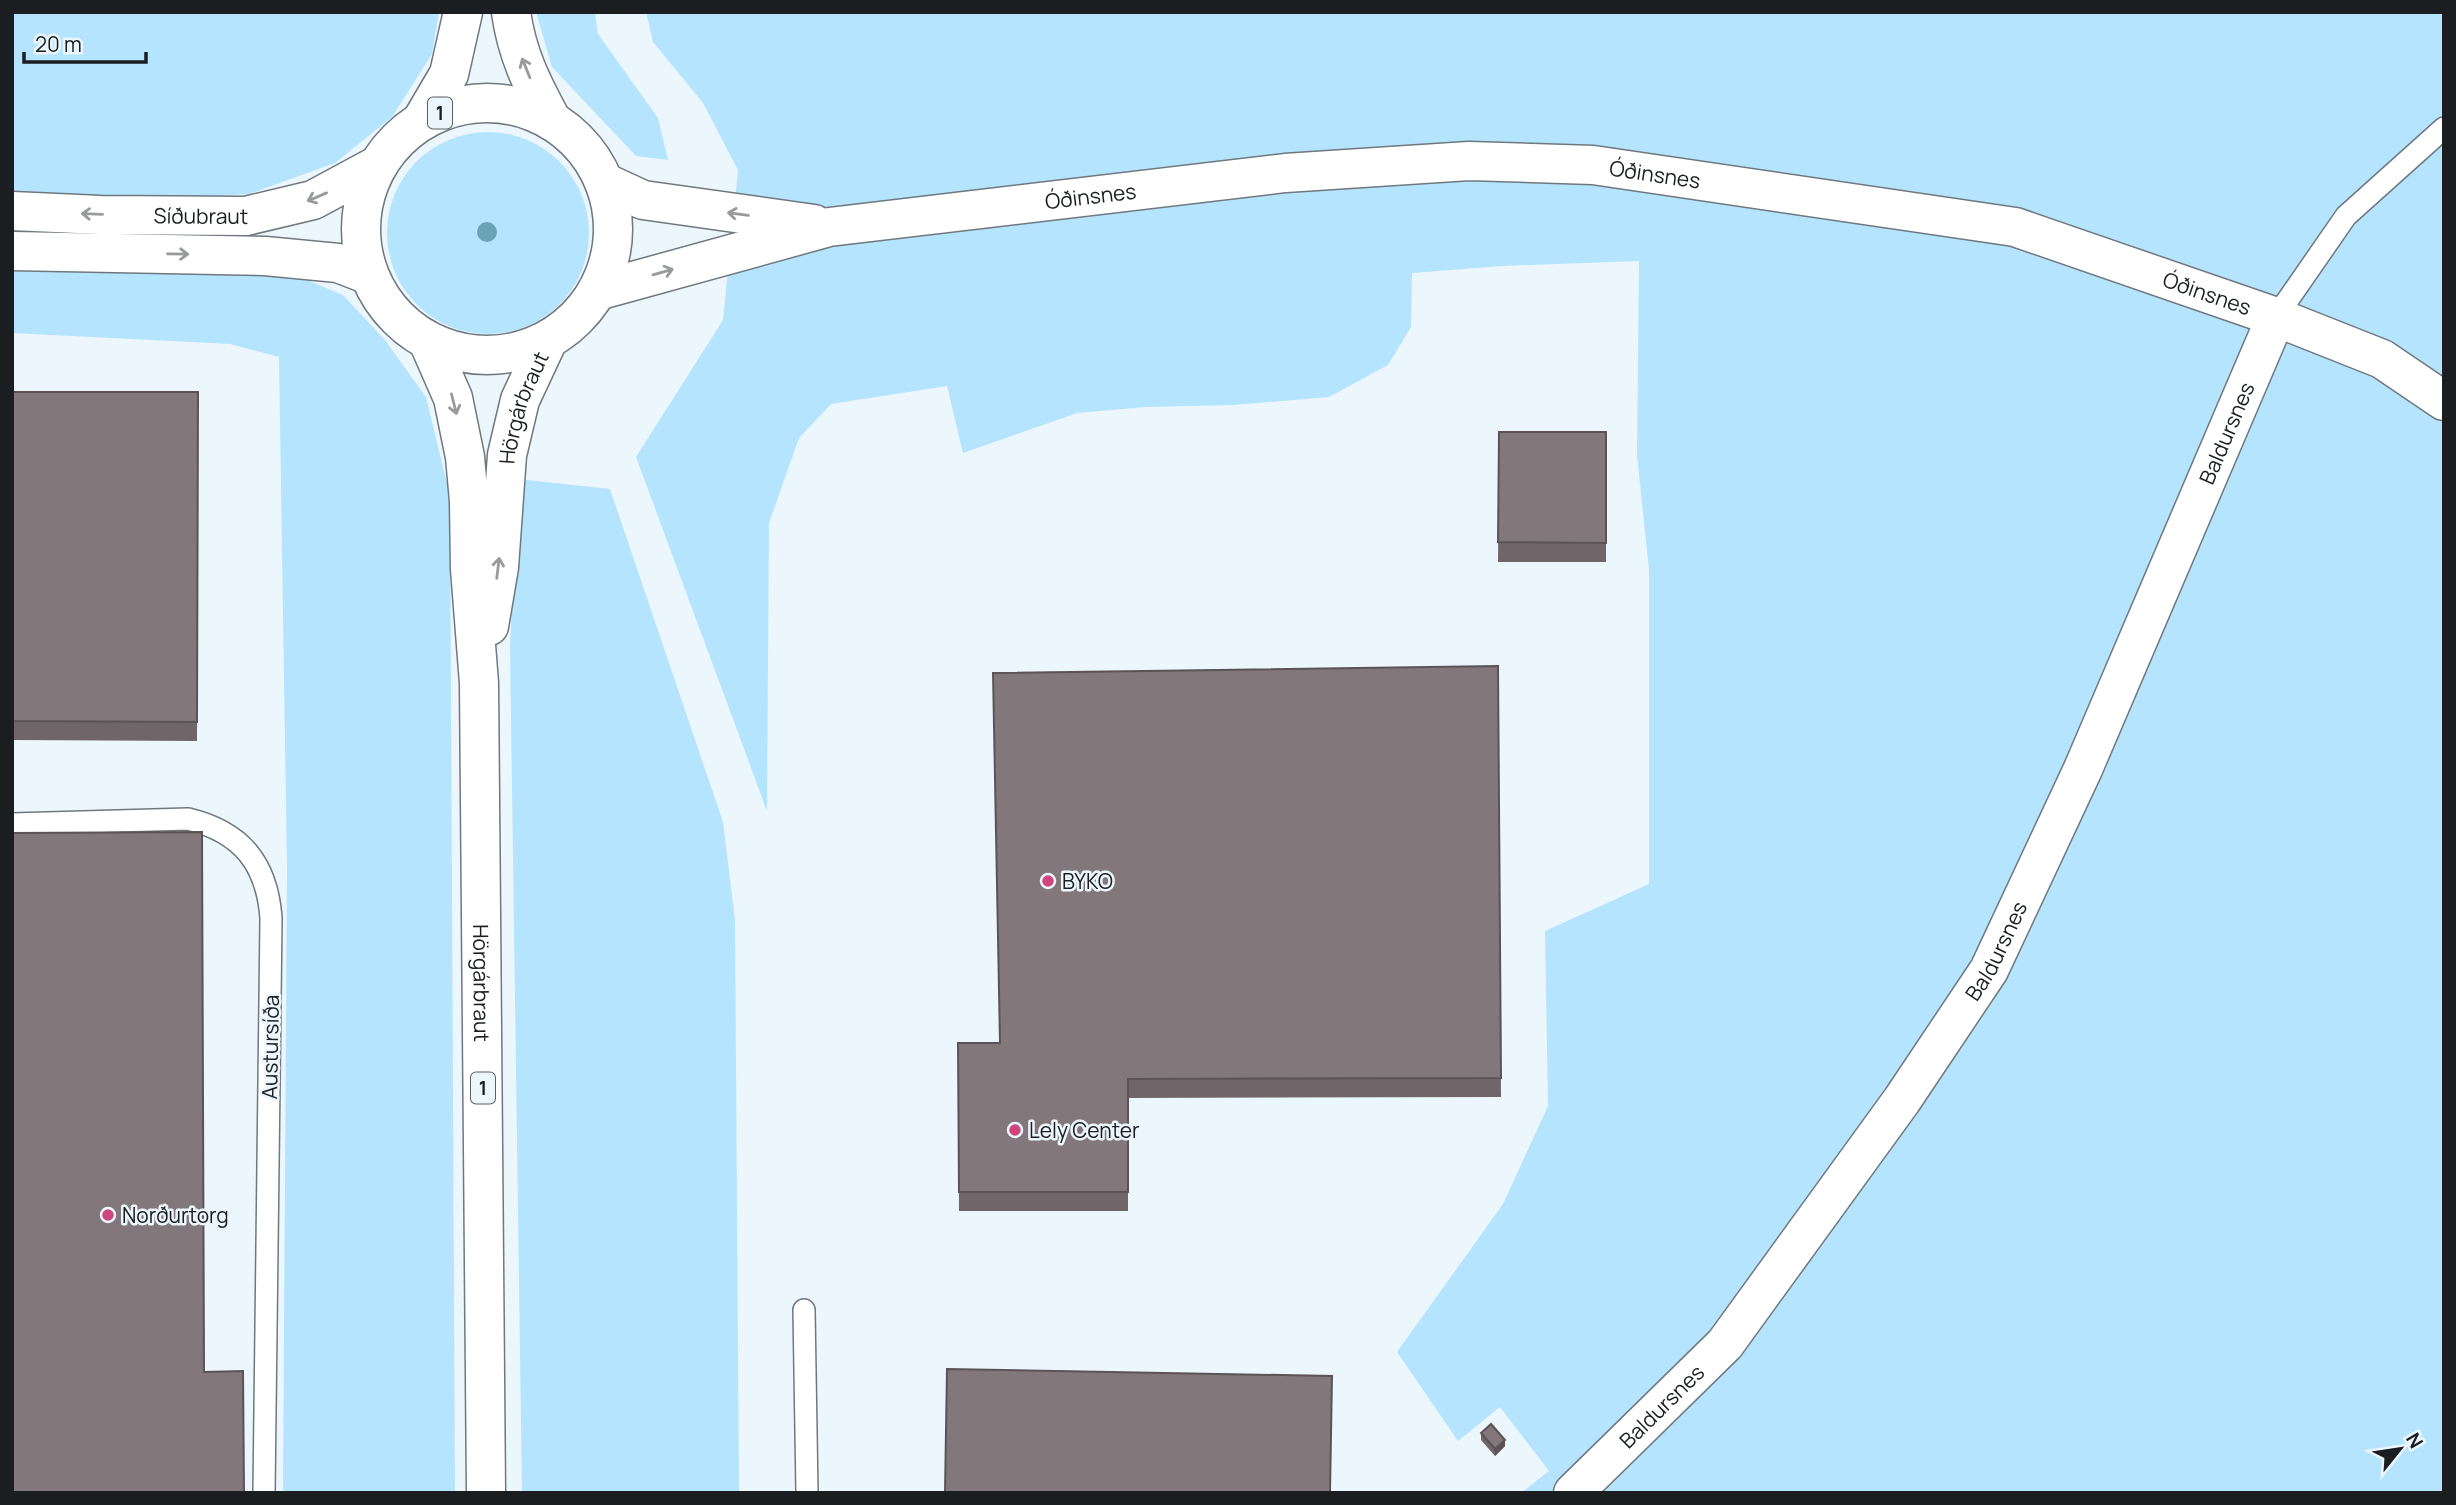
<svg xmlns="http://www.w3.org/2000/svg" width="2456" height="1505" font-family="Manrope,sans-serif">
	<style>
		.green { fill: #b5e4fe }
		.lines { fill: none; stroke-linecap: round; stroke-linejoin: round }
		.service-casing { stroke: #6f787e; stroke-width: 24 }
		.minor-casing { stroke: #6f787e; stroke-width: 41 }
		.tertiary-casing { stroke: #6f787e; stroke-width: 41 }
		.trunk-casing { stroke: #6f787e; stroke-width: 41 }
		.service { stroke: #fff; stroke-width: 21 }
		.minor { stroke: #fff; stroke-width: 38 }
		.tertiary { stroke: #fff; stroke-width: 38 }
		.trunk { stroke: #fff; stroke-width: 38 }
		.tree { fill: #6ba2b8 }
		.wall { fill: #706669 }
		.shaded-wall { fill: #5b5355 }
		.building { fill: #82777a; stroke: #5b5355; stroke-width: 2 }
		.oneway { stroke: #989a9b }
		.poi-dot { fill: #cf457c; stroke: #ecf7fd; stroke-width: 2.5 }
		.labels { text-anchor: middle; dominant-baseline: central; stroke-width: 5; stroke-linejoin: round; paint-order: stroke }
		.shield { fill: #ecf7fd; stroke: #595f62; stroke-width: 2 }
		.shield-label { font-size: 19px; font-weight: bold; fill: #1a1e20 }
		.street-label { font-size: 21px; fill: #1a1e20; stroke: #ecf7fd }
		.poi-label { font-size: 21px; fill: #1a1e20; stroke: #ecf7fd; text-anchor: start }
	</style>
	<rect width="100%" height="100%" fill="#ecf7fd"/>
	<path class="green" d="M 12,12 L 439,12 L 432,54 L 392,117 L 335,163 L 249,194 L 112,202 L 12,196 Z
		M 536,12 L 595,12 L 598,34 L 658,118 L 668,160 L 636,156 L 552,67 Z
		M 646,12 L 2444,12 L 2444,1493 L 1521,1493 L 1549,1471 L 1500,1407 L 1458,1441 L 1397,1352 L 1503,1204 L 1548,1106 L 1545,931 L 1649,884 L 1649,570 L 1637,455 L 1639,261 L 1502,266 L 1412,273 L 1411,327 L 1388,365 L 1329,397 L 1233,405 L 1146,407 L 1077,413 L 963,453 L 947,386 L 831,404 L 799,438 L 769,523 L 767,811 L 636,457 L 723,320 L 738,170 L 703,103 L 653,42 Z
		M387 233a101 101 0 1 1 202 0a101 101 0 1 1-202 0Z
		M 12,262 L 283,270 L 343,295 L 385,340 L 426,397 L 450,496 L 455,1493 L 283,1493 L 287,868 L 279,357 L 230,344 L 12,333 Z
		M 518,479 L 610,489 L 723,822 L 735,920 L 739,1493 L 522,1493 L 510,647 Z"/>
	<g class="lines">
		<defs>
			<path id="service" d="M 2276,317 L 2346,216 L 2444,128
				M 12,824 L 188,819 C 242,832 267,864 271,918 L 264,1493
				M 804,1310 L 807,1493"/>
			<g id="minor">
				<path id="s1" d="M 1573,1493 L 1725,1344 L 1902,1100 L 1989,970 L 2083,769 L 2276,317"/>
			</g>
			<g id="tertiary">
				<path d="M 604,182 L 643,200 L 814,224"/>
				<path id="s2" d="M 12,211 L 100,215 L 246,216 L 313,200 L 378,165"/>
				<path d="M 12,251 L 265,256 L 338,263 L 369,275"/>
				<path id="s3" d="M 597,291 L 829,227 L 1285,173 L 1469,161 L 1593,165 L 2015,227 L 2276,317 L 2382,359 L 2444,401"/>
			</g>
			<g id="trunk">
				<path d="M 511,12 C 517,55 532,84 552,121"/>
				<circle cx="487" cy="229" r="126"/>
				<path d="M 422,120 L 449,74 L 463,12"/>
				<path id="s4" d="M 428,341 L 453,398 L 465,457 L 469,501 L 470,569 L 479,683 L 486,1493"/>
				<path id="s5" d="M 489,626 L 499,567 L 507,455 L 520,400 L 548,340"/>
			</g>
		</defs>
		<use href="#service" class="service-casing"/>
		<use href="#minor" class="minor-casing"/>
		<use href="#tertiary" class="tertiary-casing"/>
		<use href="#trunk" class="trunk-casing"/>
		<use href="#service" class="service"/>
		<use href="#minor" class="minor"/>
		<use href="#tertiary" class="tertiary"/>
		<use href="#trunk" class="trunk"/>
	</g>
	<circle class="tree" cx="487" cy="232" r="10"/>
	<path class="wall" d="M 12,392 L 198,392 L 197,741 L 12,740 Z
		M 1499,432 L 1606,432 L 1606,562 L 1498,562 Z
		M 1498,666 L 1501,1097 L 1128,1098 L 1128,1211 L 959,1211 L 958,1043 L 1000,1043 Z
		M 1481,1433 L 1505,1446 L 1495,1456 L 1481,1440 Z"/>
	<path class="shaded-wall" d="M 1505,1440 L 1505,1446 L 1495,1456 L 1495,1449 Z"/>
	<path class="building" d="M 12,392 L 198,392 L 197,722 L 12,721 Z
		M 1499,432 L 1606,432 L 1606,543 L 1498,542 Z
		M 1498,666 L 1501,1078 L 1128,1079 L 1128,1192 L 959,1192 L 958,1043 L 1000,1043 L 993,673 Z
		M 202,832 L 204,1372 L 243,1371 L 244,1493 L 12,1493 L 12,833 Z
		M 947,1369 L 1332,1376 L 1330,1493 L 945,1493 Z
		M 1491,1424 L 1505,1440 L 1495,1449 L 1481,1433 Z"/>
	<defs><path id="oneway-shaft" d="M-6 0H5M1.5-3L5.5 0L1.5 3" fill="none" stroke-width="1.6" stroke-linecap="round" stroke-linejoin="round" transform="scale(1.75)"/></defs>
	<g class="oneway">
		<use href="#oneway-shaft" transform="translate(526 68) rotate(-112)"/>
		<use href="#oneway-shaft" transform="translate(317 197) rotate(157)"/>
		<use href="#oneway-shaft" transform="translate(92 214) rotate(-178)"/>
		<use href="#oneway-shaft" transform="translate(738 214) rotate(-172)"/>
		<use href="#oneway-shaft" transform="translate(178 254) rotate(1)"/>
		<use href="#oneway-shaft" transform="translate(663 272) rotate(-16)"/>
		<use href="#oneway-shaft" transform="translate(454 404) rotate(76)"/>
		<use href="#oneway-shaft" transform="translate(498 568) rotate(-83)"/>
	</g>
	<g class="poi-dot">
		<circle cx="1048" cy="881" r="7"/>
		<circle cx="1015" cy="1130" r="7"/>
		<circle cx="108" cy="1215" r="7"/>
	</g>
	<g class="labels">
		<g class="shield">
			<rect x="428" y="97.5" width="24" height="31" rx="5"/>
			<rect x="471" y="1072.5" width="24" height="31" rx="5"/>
		</g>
		<g class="shield-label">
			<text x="440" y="113">1</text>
			<text x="483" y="1088">1</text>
		</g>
		<g class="street-label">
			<text stroke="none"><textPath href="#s3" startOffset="1071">Óðinsnes</textPath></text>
			<text stroke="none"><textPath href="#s3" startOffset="504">Óðinsnes</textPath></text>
			<text stroke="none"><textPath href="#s2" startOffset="189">Síðubraut</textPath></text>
			<text stroke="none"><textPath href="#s3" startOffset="1638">Óðinsnes</textPath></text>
			<text stroke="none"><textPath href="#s5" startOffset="222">Hörgárbraut</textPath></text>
			<text stroke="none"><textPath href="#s1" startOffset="1258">Baldursnes</textPath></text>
			<text stroke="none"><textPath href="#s1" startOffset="691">Baldursnes</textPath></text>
			<text stroke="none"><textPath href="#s4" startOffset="649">Hörgárbraut</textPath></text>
			<text transform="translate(270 1047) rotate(-89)">Austursíða</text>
			<text stroke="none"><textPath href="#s1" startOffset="124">Baldursnes</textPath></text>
		</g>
		<g class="poi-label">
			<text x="1062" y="881">BYKO</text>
			<text x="1029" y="1130">Lely Center</text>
			<text x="122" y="1215">Norðurtorg</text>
		</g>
	</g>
	<rect width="2456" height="1505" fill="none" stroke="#1a1e20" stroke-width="28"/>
	<g transform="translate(2400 1449) rotate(60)" stroke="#ecf7fd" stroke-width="5" paint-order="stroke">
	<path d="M0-5L12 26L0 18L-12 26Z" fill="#1a1e20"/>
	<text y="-10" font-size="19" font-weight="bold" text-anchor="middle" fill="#1a1e20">N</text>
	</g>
	<path d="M24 52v10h122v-10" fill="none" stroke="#1a1e20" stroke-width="3.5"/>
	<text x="35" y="52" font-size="21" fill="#1a1e20" stroke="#ecf7fd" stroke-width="5" paint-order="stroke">20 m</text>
</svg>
